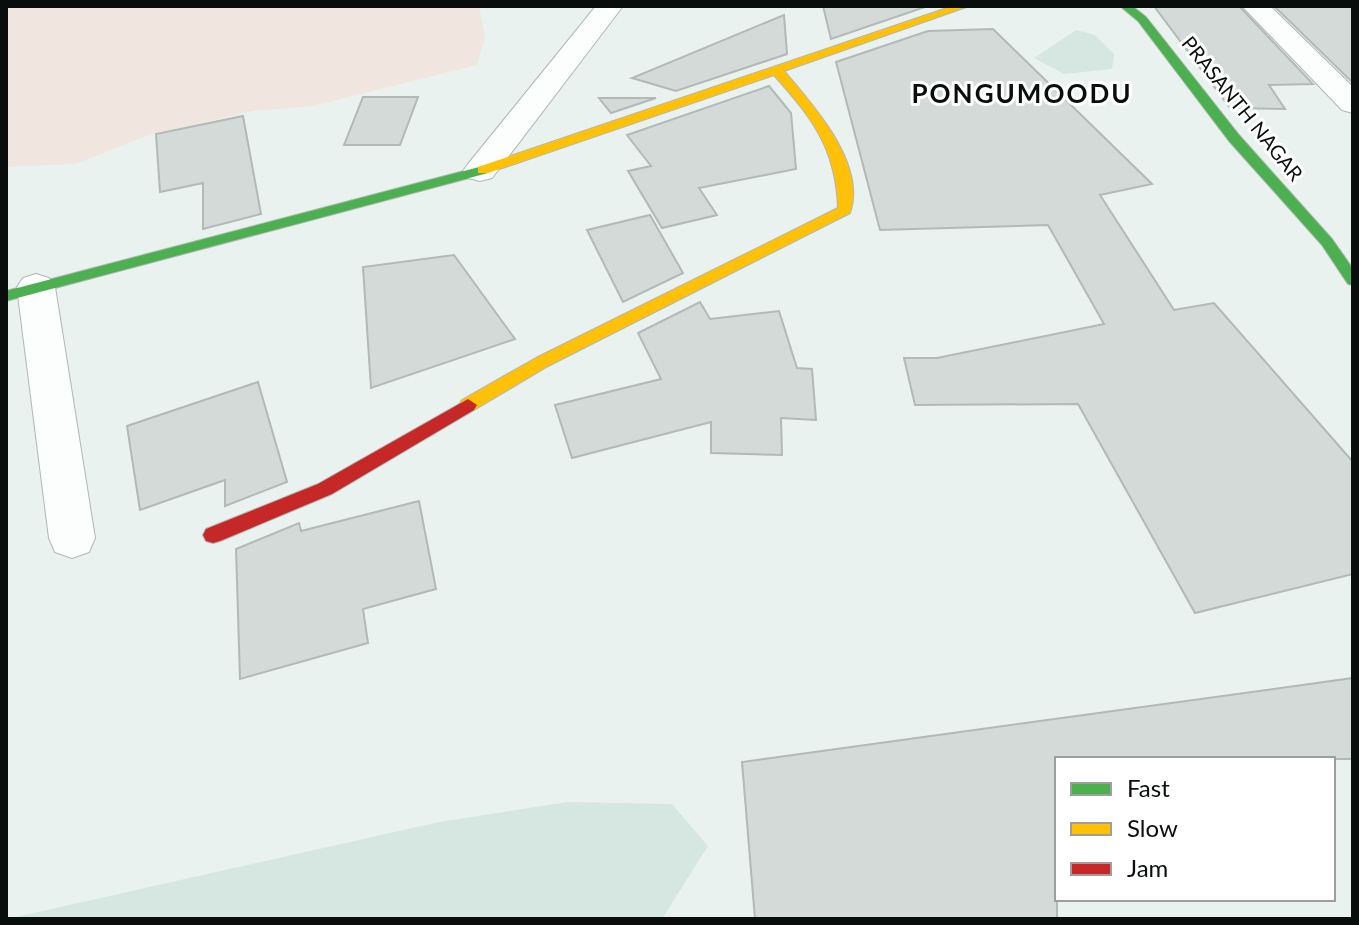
<svg xmlns="http://www.w3.org/2000/svg" width="1359" height="925" font-family="Lato,sans-serif">
	<style>
		.built { fill: #d6e7e1 }
		.green { fill: #f1e6df }
		.building { fill: #d3dad7; stroke: #b2b9b6; stroke-width: 2 }
		.lines { fill: none; stroke-linecap: round; stroke-linejoin: round }
		.street-casing { stroke: #b0b7b4; stroke-width: 2 }
		.fast-casing { stroke: #b0b7b4; stroke-width: 2 }
		.slow-casing { stroke: #b0b7b4; stroke-width: 2 }
		.jam-casing { stroke: #b0b7b4; stroke-width: 2 }
		.street { fill: #fcfdfd; fill-rule: evenodd }
		.fast { fill: #4caf50; fill-rule: evenodd }
		.slow { fill: #ffc107; fill-rule: evenodd }
		.jam { fill: #c62828; fill-rule: evenodd }
		.labels { text-anchor: middle; dominant-baseline: central; stroke-width: 6; stroke-linejoin: round; paint-order: stroke }
		.far-street-label { font-size: 20px; fill: #090e0c; stroke: #fff }
		.far-district-label { font-size: 26px; font-weight: bold; letter-spacing: 2px; fill: #090e0c; stroke: #fff }
	</style>
	<rect width="100%" height="100%" fill="#eaf2ef"/>
	<path class="built" d="M 1076,30 L 1095,35 L 1114,54 L 1112,69 L 1064,74 L 1034,58 Z
		M 567,802 L 672,804 L 708,846 L 662,919 L 7,919 L 439,822 Z"/>
	<path class="green" d="M 6,6 L 479,6 L 485,37 L 477,65 L 313,106 L 253,111 L 146,136 L 76,164 L 6,167 Z"/>
	<path class="building" d="M 823,6 L 928,6 L 831,39 Z
		M 1154,6 L 1239,6 L 1313,84 L 1269,85 L 1285,109 L 1230,108 Z
		M 1274,6 L 1353,6 L 1353,83 Z
		M 784,15 L 787,54 L 676,91 L 632,78 Z
		M 993,29 L 1152,184 L 1100,195 L 1174,310 L 1214,303 L 1353,462 L 1353,574 L 1195,613 L 1078,404 L 915,405 L 904,358 L 937,358 L 1104,324 L 1048,225 L 880,230 L 836,62 L 928,31 Z
		M 769,86 L 791,113 L 796,169 L 699,188 L 717,215 L 662,228 L 628,171 L 651,166 L 627,135 Z
		M 363,97 L 418,97 L 400,145 L 344,145 Z
		M 599,98 L 656,98 L 611,113 Z
		M 243,116 L 261,214 L 203,229 L 203,183 L 160,192 L 156,134 Z
		M 650,215 L 683,273 L 623,302 L 587,230 Z
		M 454,255 L 515,339 L 371,388 L 363,267 Z
		M 700,302 L 710,319 L 779,311 L 797,368 L 812,369 L 816,420 L 781,418 L 782,455 L 711,453 L 711,422 L 572,458 L 555,405 L 661,379 L 638,333 Z
		M 258,382 L 287,482 L 225,506 L 225,480 L 140,510 L 127,426 Z
		M 419,501 L 436,589 L 363,609 L 368,643 L 240,679 L 236,549 L 299,523 L 301,531 Z
		M 1353,678 L 1353,759 L 1057,759 L 1057,919 L 755,919 L 742,762 Z"/>
	<g class="lines">
		<defs>
			<path id="street" d="M 596,6 L 623,6 L 492,178 L 480,181 L 468,178 L 463,171 L 468,164 Z
				M 1242,6 L 1270,6 L 1353,87 L 1353,113 L 1342,110 Z
				M 36,274 L 49,278 L 55,287 L 95,538 L 89,552 L 72,558 L 55,552 L 49,538 L 17,287 L 23,278 Z"/>
			<path id="fast" d="M 1120,6 L 1132,6 L 1146,17 L 1239,135 L 1332,239 L 1353,269 L 1353,285 L 1348,284 L 1322,245 L 1229,141 L 1138,21 Z
				M 483,166 L 490,170 L 488,173 L 6,301 L 6,291 Z"/>
			<path id="slow" d="M 953,6 L 969,6 L 784,71 C 813,105 867,164 850,213 L 548,366 L 474,410 L 462,410 L 459,405 L 462,400 L 536,358 L 838,208 C 836,148 812,118 774,75 L 488,173 L 478,173 L 478,167 Z"/>
			<path id="jam" d="M 468,399 L 477,405 L 474,410 L 332,494 L 220,541 L 213,543 L 206,541 L 203,535 L 206,529 L 318,484 Z"/>
		</defs>
		<use href="#street" class="street-casing"/>
		<use href="#fast" class="fast-casing"/>
		<use href="#slow" class="slow-casing"/>
		<use href="#jam" class="jam-casing"/>
		<use href="#street" class="street"/>
		<use href="#fast" class="fast"/>
		<use href="#slow" class="slow"/>
		<use href="#jam" class="jam"/>
	</g>
	<g class="labels">
		<g class="far-street-label">
			<text transform="translate(1243 108) rotate(51)">PRASANTH NAGAR</text>
		</g>
		<g class="far-district-label">
			<text x="1022" y="93">PONGUMOODU</text>
		</g>
	</g>
	<rect width="1359" height="925" fill="none" stroke="#090e0c" stroke-width="16"/>
	<rect x="1055" y="757" width="280" height="144" fill="#ffffff" stroke="#9d9f9e" stroke-width="2"/>
	<rect x="1071" y="783" width="40" height="12" fill="#4caf50" stroke="#9d9f9e" stroke-width="2"/>
	<text x="1127" y="797" font-size="24" fill="#090e0c">Fast</text>
	<rect x="1071" y="823" width="40" height="12" fill="#ffc107" stroke="#9d9f9e" stroke-width="2"/>
	<text x="1127" y="837" font-size="24" fill="#090e0c">Slow</text>
	<rect x="1071" y="863" width="40" height="12" fill="#c62828" stroke="#9d9f9e" stroke-width="2"/>
	<text x="1127" y="877" font-size="24" fill="#090e0c">Jam</text>
</svg>
